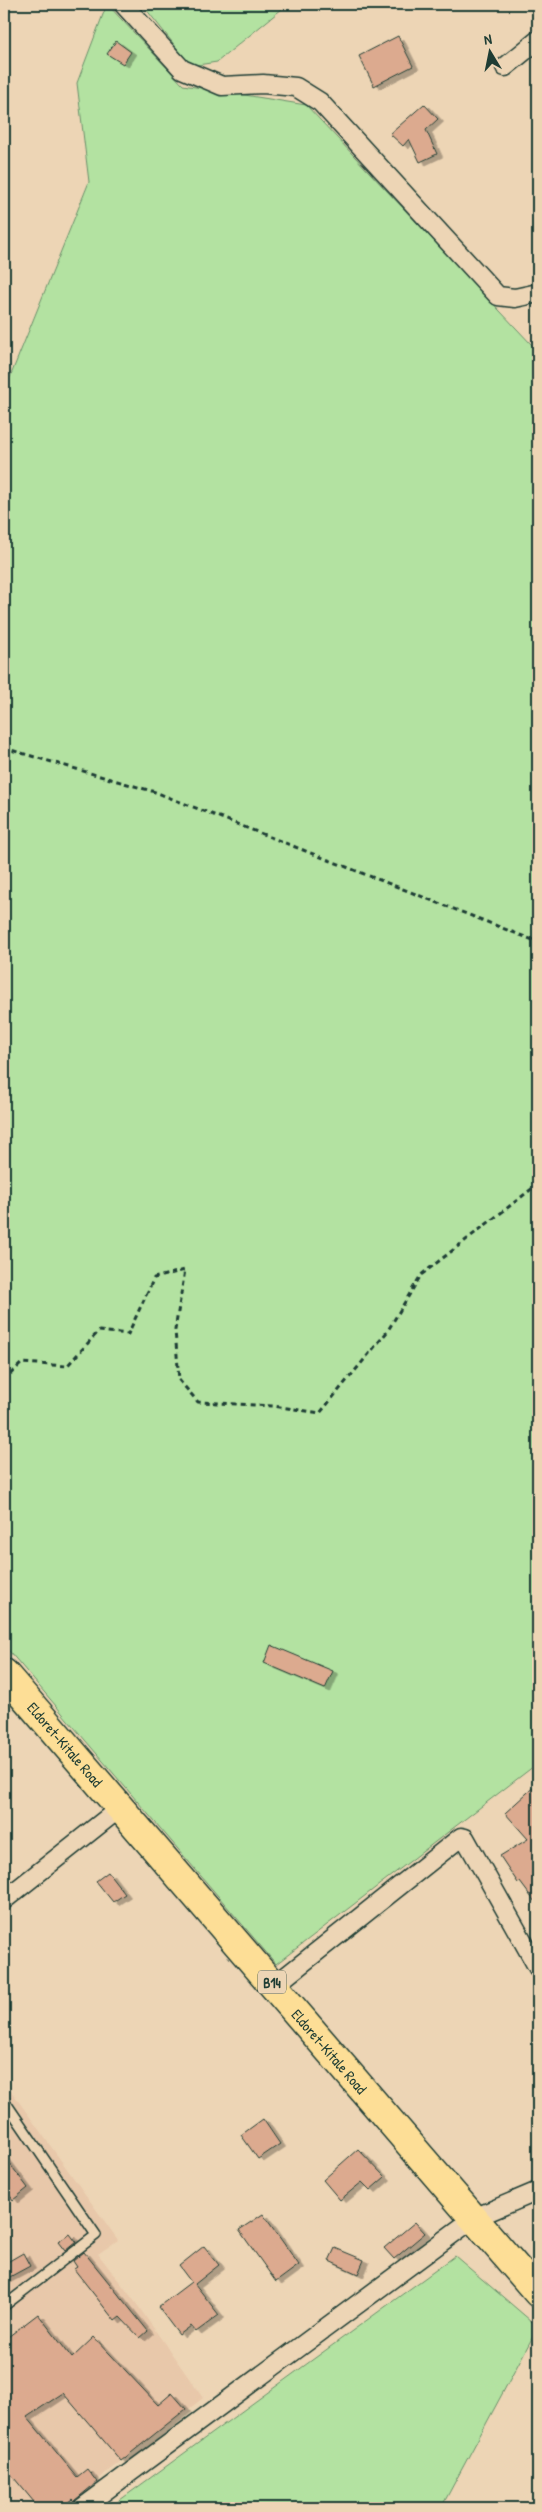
<svg xmlns="http://www.w3.org/2000/svg" width="542" height="2512" font-family="'Patrick Hand',sans-serif">
	<style>
		.built { fill: #e8c8aa }
		.green { fill: #b3e2a1; stroke: #69906a }
		.building { fill: #dcaa8f; stroke: #1f3d34; filter: url(#shadow) }
		.lines { fill: none; stroke-linecap: round; stroke-linejoin: round }
		.service-casing { stroke: #1f3d34; stroke-width: 12 }
		.minor-casing { stroke: #1f3d34; stroke-width: 21 }
		.trunk-casing { stroke: #1f3d34; stroke-width: 31 }
		.path { stroke: #1f3d34; stroke-width: 3; stroke-dasharray: 5 4; stroke-linecap: butt }
		.service { stroke: #edd5b5; stroke-width: 9 }
		.minor { stroke: #edd5b5; stroke-width: 18 }
		.trunk { stroke: #fdde96; stroke-width: 28 }
		.labels { text-anchor: middle; dominant-baseline: central; stroke-width: 4; stroke-linejoin: round; paint-order: stroke }
		.shield { fill: #edd5b5; stroke: #5d6b5b; stroke-width: 1 }
		.shield-label { font-size: 14px; font-weight: bold; fill: #1f3d34 }
		.street-label { font-size: 15px; fill: #1f3d34; stroke: #edd5b5 }
	</style>
	<defs>
		<filter id="shadow"><feDropShadow dx="5.5" dy="3" stdDeviation="0" flood-color="#0004"/></filter>
	</defs>
	<rect width="100%" height="100%" fill="#edd5b5"/>
	<filter id="ink" filterUnits="userSpaceOnUse"><feTurbulence type="fractalNoise" baseFrequency=".02" numOctaves="2"/><feDisplacementMap in="SourceGraphic" scale="10" xChannelSelector="R" yChannelSelector="G"/><feConvolveMatrix kernelMatrix="1 2 1 2 8 2 1 2 1" color-interpolation-filters="sRGB"/></filter>
	<g filter="url(#ink)">
		<path class="built" d="M 4,2081 L 118,2240 L 98,2254 L 133,2299 L 203,2398 L 60,2508 L 4,2508 Z"/>
		<path class="green" d="M 107,4 L 183,85 L 306,105 L 532,345 L 538,348 L 538,1763 L 276,1964 L 4,1645 L 4,392 L 89,182 L 77,83 Z
			M 142,4 L 288,4 L 217,62 L 191,66 Z
			M 455,2256 L 538,2327 L 441,2508 L 109,2508 Z"/>
		<path class="building" d="M 398,36 L 413,66 L 374,86 L 359,56 Z
			M 116,41 L 131,52 L 123,64 L 107,54 Z
			M 424,104 L 438,119 L 426,130 L 437,154 L 420,162 L 409,139 L 403,146 L 390,134 Z
			M 271,1645 L 333,1671 L 325,1689 L 264,1663 Z
			M 538,1783 L 538,1906 L 520,1882 L 518,1883 L 500,1856 L 528,1839 L 505,1813 Z
			M 108,1872 L 125,1894 L 113,1902 L 96,1881 Z
			M 263,2119 L 280,2144 L 258,2159 L 241,2135 Z
			M 358,2149 L 385,2177 L 370,2190 L 362,2182 L 340,2200 L 323,2180 Z
			M 4,2156 L 28,2188 L 13,2200 L 4,2188 Z
			M 263,2214 L 299,2265 L 276,2282 L 239,2230 Z
			M 415,2222 L 425,2233 L 394,2259 L 384,2248 Z
			M 70,2234 L 76,2242 L 65,2251 L 58,2242 Z
			M 204,2246 L 219,2265 L 195,2284 L 219,2315 L 196,2332 L 191,2326 L 179,2335 L 158,2307 L 191,2282 L 179,2266 Z
			M 335,2248 L 364,2260 L 358,2274 L 329,2261 Z
			M 84,2252 L 148,2331 L 140,2338 L 120,2317 L 115,2321 L 74,2269 L 77,2267 L 73,2261 Z
			M 23,2253 L 30,2266 L 4,2280 L 4,2264 Z
			M 38,2314 L 72,2358 L 94,2337 L 158,2405 L 172,2393 L 186,2409 L 121,2461 L 63,2393 L 27,2417 L 77,2477 L 87,2469 L 97,2482 L 74,2501 L 72,2499 L 61,2508 L 39,2508 L 4,2466 L 4,2340 Z"/>
		<g class="lines">
			<defs>
				<path id="service" d="M 4,2100 L 96,2235 L 4,2306"/>
				<path id="minor" d="M 123,4 L 182,69 L 222,86 L 263,84 L 296,87 L 320,102 L 498,296 L 515,298 L 538,293
					M 505,67 L 538,40
					M 4,1900 L 120,1808
					M 275,1985 L 461,1837 L 465,1838 L 538,1968
					M 82,2508 L 474,2218 L 538,2191"/>
				<g id="trunk">
					<path id="s1" d="M 4,1673 L 538,2293"/>
				</g>
			</defs>
			<use href="#service" class="service-casing"/>
			<use href="#minor" class="minor-casing"/>
			<use href="#trunk" class="trunk-casing"/>
			<path class="path" d="M 4,748 L 155,792 L 538,942
				M 4,1380 L 22,1363 L 67,1366 L 99,1331 L 128,1334 L 154,1278 L 185,1270 L 175,1330 L 179,1380 L 198,1402 L 274,1406 L 320,1413 L 387,1332 L 421,1275 L 538,1184"/>
			<use href="#service" class="service"/>
			<use href="#minor" class="minor"/>
			<use href="#trunk" class="trunk"/>
		</g>
	</g>
	<g class="labels">
		<rect class="shield" x="258" y="1970.5" width="28" height="23" rx="4"/>
		<g class="shield-label">
			<text x="272" y="1982">B14</text>
		</g>
		<g class="street-label">
			<text stroke="none"><textPath href="#s1" startOffset="94">Eldoret-Kitale Road</textPath></text>
			<text stroke="none"><textPath href="#s1" startOffset="499">Eldoret-Kitale Road</textPath></text>
		</g>
	</g>
	<rect width="542" height="2512" fill="none" stroke="#edd5b5" stroke-width="20"/>
	<rect x="10" y="10" width="522" height="2492" fill="none" stroke="#1f3d34" stroke-width="2" filter="url(#ink)"/>
	<g transform="translate(490 52) rotate(350)" stroke="#edd5b5" stroke-width="4" paint-order="stroke">
	<path d="M0-4L9 19L0 12L-9 19Z" fill="#1f3d34"/>
	<text y="-8" font-size="14" font-weight="bold" text-anchor="middle" fill="#1f3d34">N</text>
	</g>
</svg>
